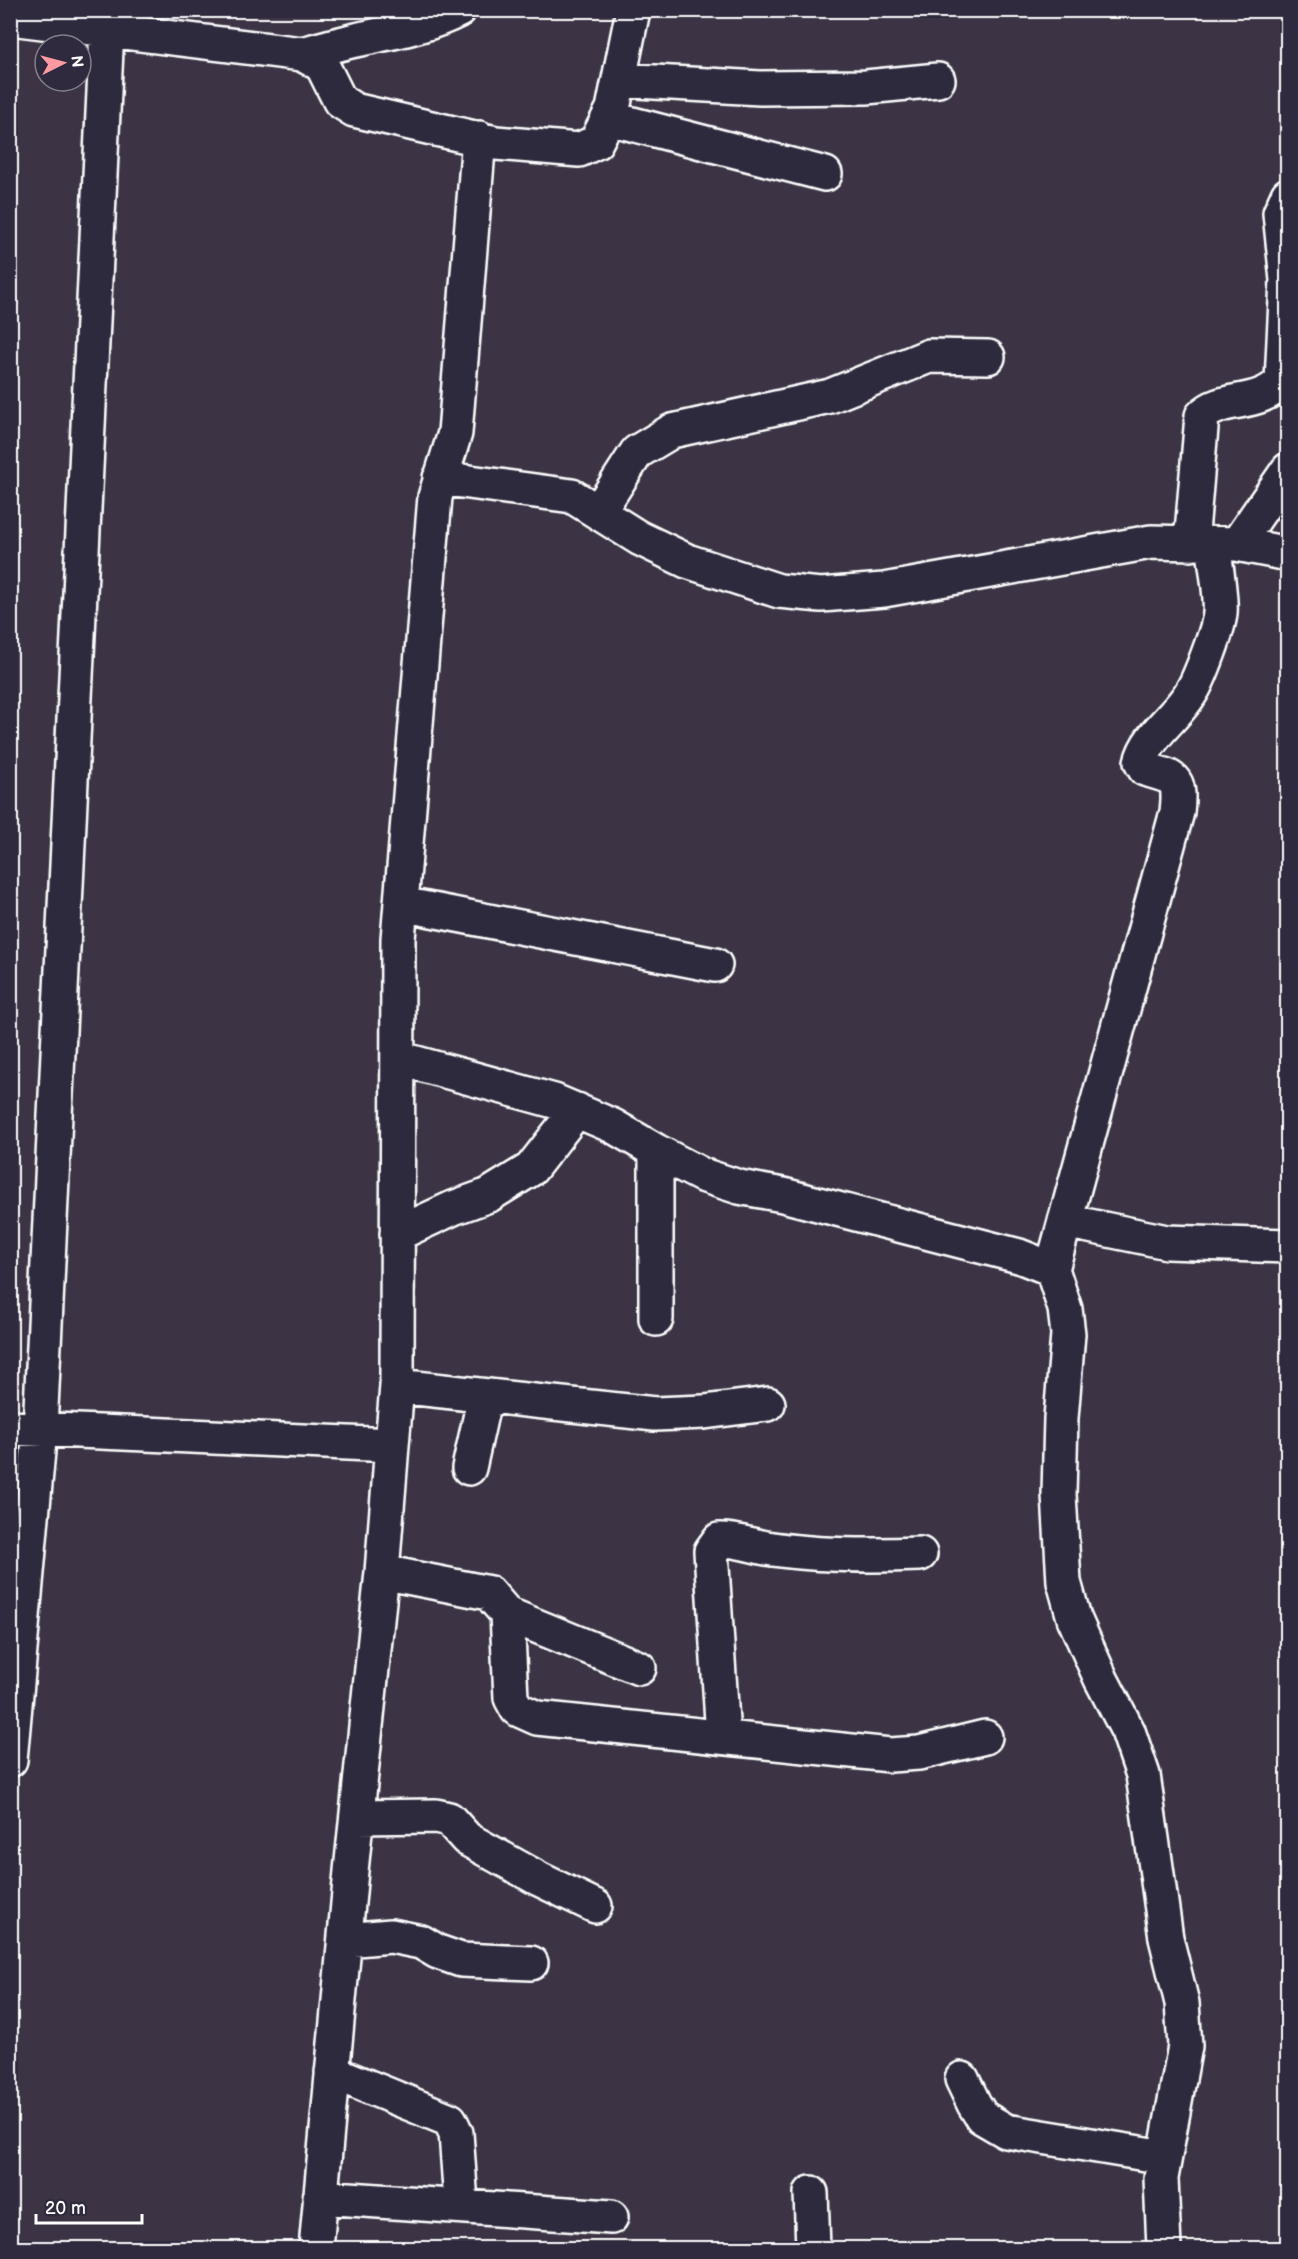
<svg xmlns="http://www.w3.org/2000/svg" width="1298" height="2259" font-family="'Balsamiq Sans',sans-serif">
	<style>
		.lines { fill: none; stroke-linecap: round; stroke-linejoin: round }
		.minor-casing { stroke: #fff; stroke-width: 38 }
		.minor { stroke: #2f2a3d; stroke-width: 33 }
	</style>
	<rect width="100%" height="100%" fill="#3c3444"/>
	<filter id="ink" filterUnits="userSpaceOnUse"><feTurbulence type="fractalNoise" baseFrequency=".0167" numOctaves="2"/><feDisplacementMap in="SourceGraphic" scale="12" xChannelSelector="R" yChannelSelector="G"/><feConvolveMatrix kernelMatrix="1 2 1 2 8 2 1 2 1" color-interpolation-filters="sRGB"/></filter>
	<g filter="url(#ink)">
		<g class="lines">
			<defs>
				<path id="minor" d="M 10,18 L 302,54 L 322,65 L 340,101 L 354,110 L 496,143 L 579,150 L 596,142 L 613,109 L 633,10
					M 302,54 C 320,49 338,44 356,40 C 392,32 426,27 459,10
					M 619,80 L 760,88 L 866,87 L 938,80
					M 609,118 L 825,174
					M 440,478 L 572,496 L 639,538 L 687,561 L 779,591 L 821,595 L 884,590 L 1151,542 L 1237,544 L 1288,554
					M 599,511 L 637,452 L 672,431 L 830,396 L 929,356 L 988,357
					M 1191,544 L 1202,416 C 1222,395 1258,408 1282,381 L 1287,280 L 1280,213 L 1288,195
					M 1237,544 L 1288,470
					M 401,904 L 715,965
					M 398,1058 L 554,1101 L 613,1126 L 656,1151 L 702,1175 L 739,1187 L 783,1195 L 1019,1256 L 1052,1269 L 1065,1309 L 1068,1334 L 1061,1418 L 1059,1494 L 1064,1582 L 1074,1618 L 1101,1679 L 1128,1731 L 1143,1775 L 1166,1938 L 1182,2003 L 1185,2046 L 1161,2178 L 1164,2248
					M 1065,1221 L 1167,1242 L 1288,1246
					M 397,1234 L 453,1208 L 489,1195 L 531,1169 L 577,1110
					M 1052,1269 L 1177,812 C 1181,776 1174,778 1145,769 L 1141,762 C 1148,734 1178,716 1192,691 C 1200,678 1219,628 1220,613 C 1222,598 1215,561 1213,544
					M 656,1319 L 656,1151
					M 397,1386 L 655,1414 L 704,1412 L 768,1404
					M 10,1428 L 392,1445 L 382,1572 L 351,1871 L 316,2248
					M 392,1445 L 397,1386 L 398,939 L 435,497 L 455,433 L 479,138
					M 469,1468 L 485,1396
					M 382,1572 L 489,1593 L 507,1614 L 511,1698 L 517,1709 L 537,1718 L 890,1755 L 919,1753 L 985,1737
					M 507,1614 L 639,1668
					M 723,1737 L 711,1551 L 719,1540 C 738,1539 754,1547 773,1549 C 822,1556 871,1556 920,1554
					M 10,1760 L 40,1429 L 107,29
					M 357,1817 L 436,1816 L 449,1819 L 467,1839 L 539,1879 L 595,1906
					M 345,1940 L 391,1936 L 421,1942 L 438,1952 L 461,1960 L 531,1963
					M 332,2072 L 450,2120 L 456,2133 L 460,2189
					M 962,2079 L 974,2104 L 982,2117 L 1006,2131 L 1164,2157
					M 811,2193 L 813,2248
					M 320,2197 L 611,2217"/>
			</defs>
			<use href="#minor" class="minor-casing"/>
			<use href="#minor" class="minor"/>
		</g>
	</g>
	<rect width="1298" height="2259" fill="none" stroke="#2f2a3d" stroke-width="36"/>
	<rect x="18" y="18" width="1262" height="2223" fill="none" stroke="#fff" stroke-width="2" filter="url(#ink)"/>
	<g transform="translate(63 63) rotate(84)"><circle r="28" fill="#2f2a3d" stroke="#827f8b" stroke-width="1.5"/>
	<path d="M0-4.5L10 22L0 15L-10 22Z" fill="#ff9aa2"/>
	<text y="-9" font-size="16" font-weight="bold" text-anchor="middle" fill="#ffffff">N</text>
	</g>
	<path d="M36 2214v9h106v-9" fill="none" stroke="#ffffff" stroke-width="3"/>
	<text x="45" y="2214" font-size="18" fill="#ffffff" stroke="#2f2a3d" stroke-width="4.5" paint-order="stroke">20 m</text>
</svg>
